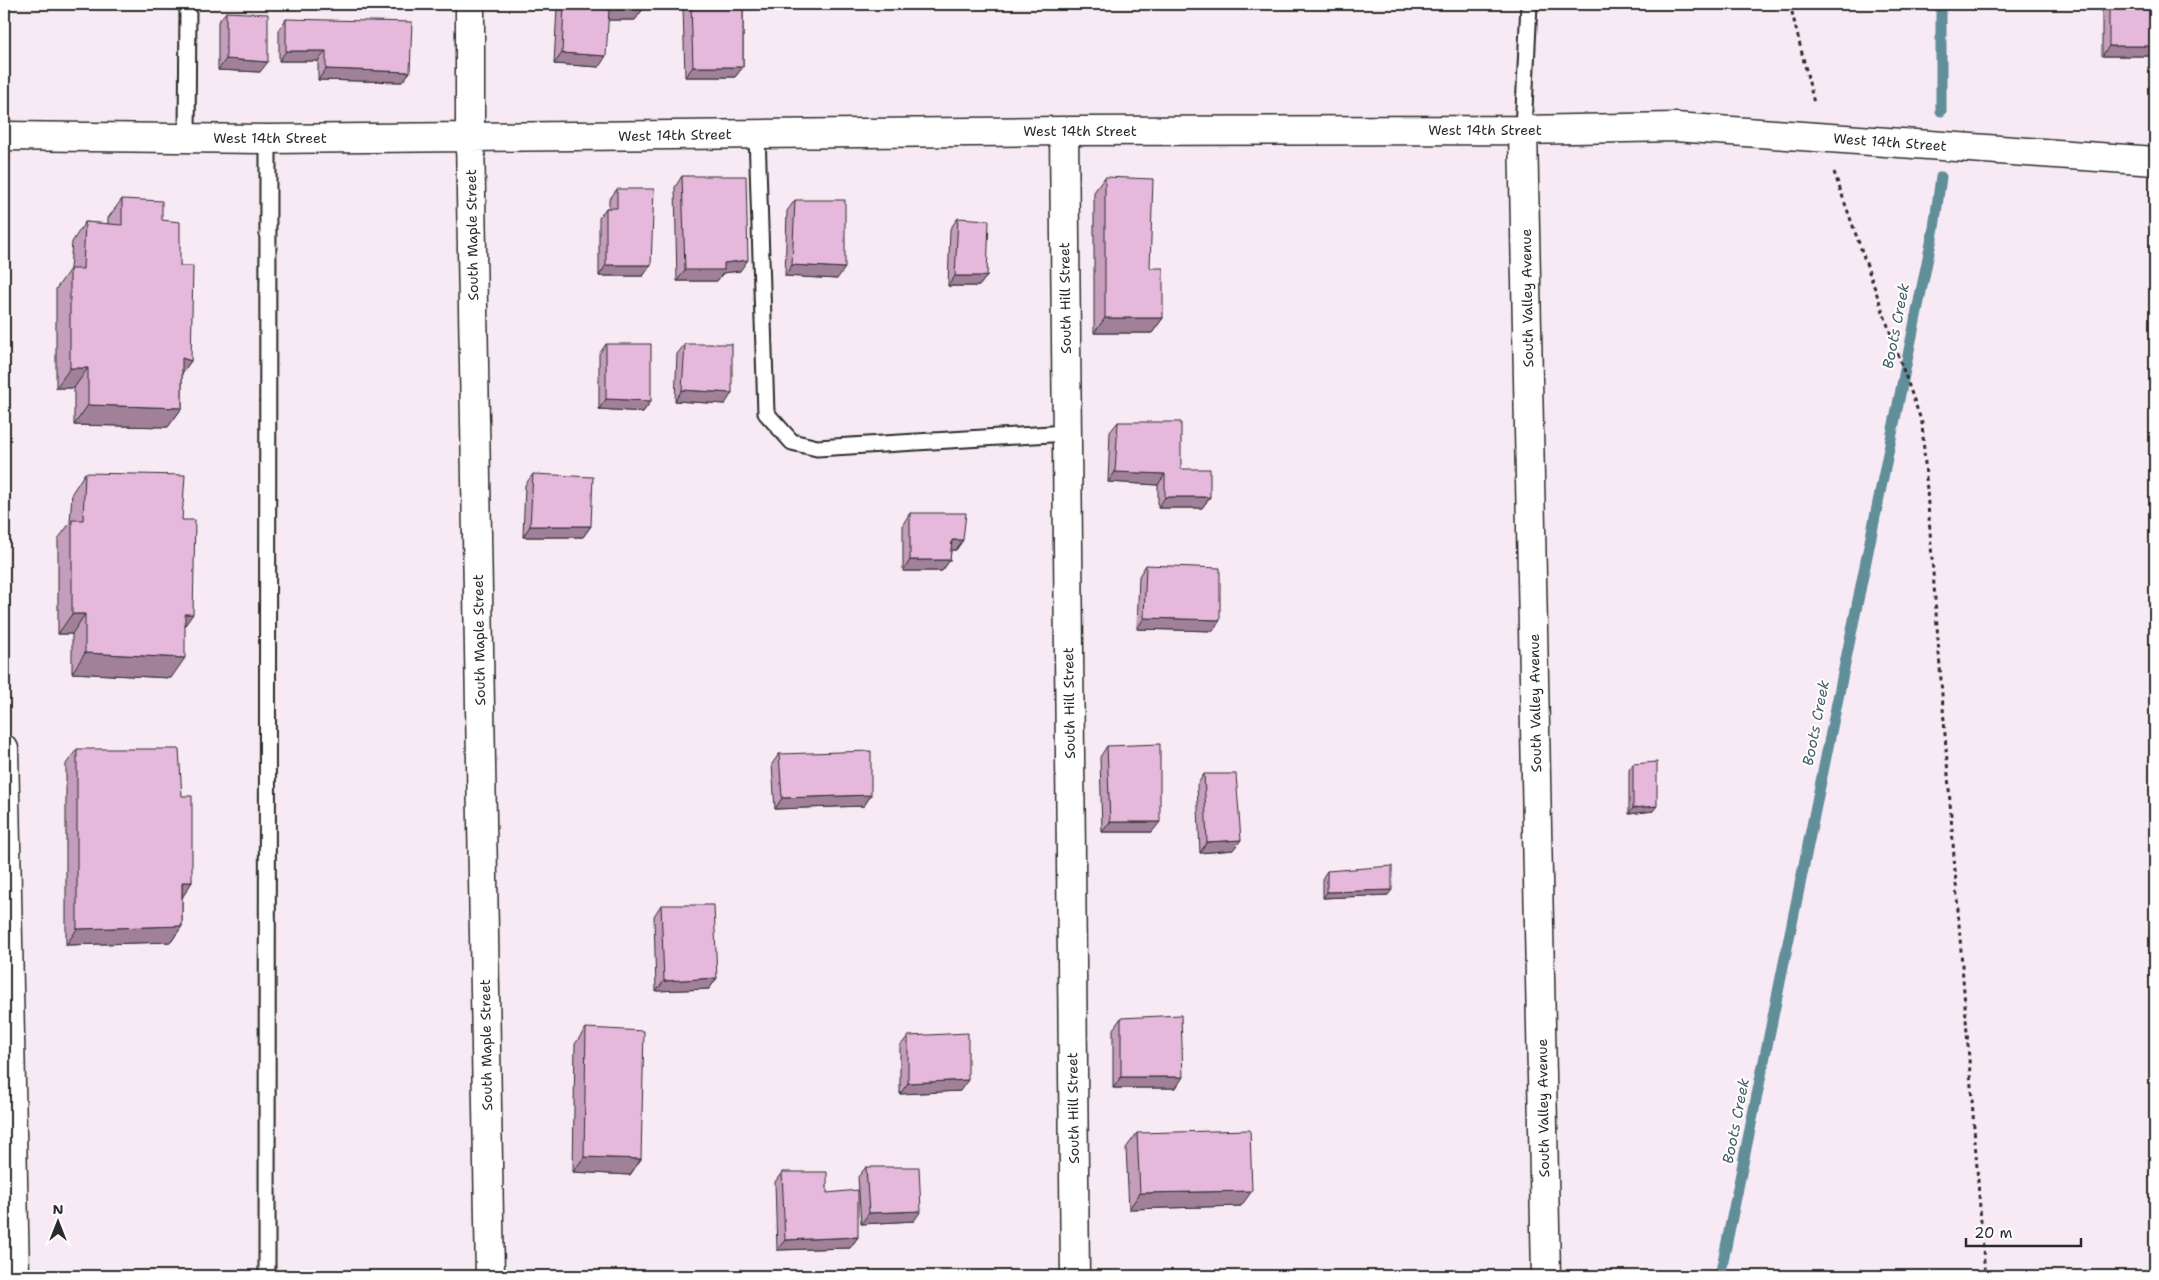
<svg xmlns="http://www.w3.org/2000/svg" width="2159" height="1280" font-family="'Shantell Sans',sans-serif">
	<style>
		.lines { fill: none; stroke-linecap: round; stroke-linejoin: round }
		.stream { stroke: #608e99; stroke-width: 11 }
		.lane-casing { stroke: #2b2b2b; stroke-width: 19 }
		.street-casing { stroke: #2b2b2b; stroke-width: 31 }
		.path { stroke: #2b2b2b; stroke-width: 3; stroke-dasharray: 4 4; stroke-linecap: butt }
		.lane { stroke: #fff; stroke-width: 15 }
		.street { stroke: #fff; stroke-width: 28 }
		.wall { fill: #c69ebd; stroke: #2b2b2b }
		.shaded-wall { fill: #a1819a; stroke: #2b2b2b }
		.building { fill: #e6b8dc; stroke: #2b2b2b }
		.labels { text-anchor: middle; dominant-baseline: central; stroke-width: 4; stroke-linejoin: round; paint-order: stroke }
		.street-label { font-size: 14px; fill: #2b2b2b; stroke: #fff }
		.water-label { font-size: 15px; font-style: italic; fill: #455d62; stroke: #fff }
	</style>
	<rect width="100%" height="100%" fill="#f8eaf4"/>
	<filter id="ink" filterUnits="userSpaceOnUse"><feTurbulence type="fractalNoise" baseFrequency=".02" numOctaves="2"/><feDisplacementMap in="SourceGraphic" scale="10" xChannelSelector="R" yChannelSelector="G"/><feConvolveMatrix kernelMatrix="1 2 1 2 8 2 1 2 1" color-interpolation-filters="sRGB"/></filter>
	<g filter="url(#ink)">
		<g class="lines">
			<path class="stream" d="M 1941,4 L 1941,111
				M 1720,1276 L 1934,228 L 1941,177"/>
			<defs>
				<path id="lane" d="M 1523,130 L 1529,4
					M 757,134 L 766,413 L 792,442 L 817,448 L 1067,433
					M 187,138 L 188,4
					M 267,1276 L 268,139"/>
				<path id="street" d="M 470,4 L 470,137 L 490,1276
					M 1523,130 L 1546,1276
					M 1064,131 L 1075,1276
					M 4,136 L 268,139 L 1064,131 L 1523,130 L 1675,127 L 2155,161
					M 4,749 L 15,1276"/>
			</defs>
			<use href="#lane" class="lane-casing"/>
			<use href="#street" class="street-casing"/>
			<path class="path" d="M 1790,4 L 1814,103
				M 1834,172 L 1922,423 L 1985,1276"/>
			<use href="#lane" class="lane"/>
			<use href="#street" class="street"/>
		</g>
		<path class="wall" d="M 559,4 L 643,4 L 643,9 L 635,20 L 608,20 L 599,67 L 554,64 L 557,7 Z
			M 685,4 L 743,4 L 743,67 L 735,77 L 685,77 L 683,7 Z
			M 1180,4 L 1187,4 L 1183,7 Z
			M 2102,4 L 2155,4 L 2155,56 L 2102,56 Z
			M 226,12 L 260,72 L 218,70 L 218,22 Z
			M 286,19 L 410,72 L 402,82 L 318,80 L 318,61 L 279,61 L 279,30 Z
			M 682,176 L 740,271 L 723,273 L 717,281 L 677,281 L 675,187 Z
			M 1105,177 L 1150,268 L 1163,318 L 1152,333 L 1094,333 L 1094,192 Z
			M 617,189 L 651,265 L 643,276 L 599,276 L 599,218 L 606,208 L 609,208 L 609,200 Z
			M 122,199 L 162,220 L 180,266 L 191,361 L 182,373 L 182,408 L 168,427 L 74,425 L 74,388 L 56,388 L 56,289 L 70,269 L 72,242 L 85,222 L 108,224 L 108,218 Z
			M 795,200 L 837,279 L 785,276 L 787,211 Z
			M 958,218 L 987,276 L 979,286 L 948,286 L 950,229 Z
			M 606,344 L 651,401 L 643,412 L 599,409 L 599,354 Z
			M 685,344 L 725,404 L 675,401 L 677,354 Z
			M 1118,422 L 1181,469 L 1210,497 L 1202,508 L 1158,508 L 1158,485 L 1108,482 L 1110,432 Z
			M 85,473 L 182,520 L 185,625 L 171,678 L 72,673 L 72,634 L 58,634 L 58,539 L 70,523 L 72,493 Z
			M 533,474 L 591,526 L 583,537 L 523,537 L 525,485 Z
			M 910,513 L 963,540 L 956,550 L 951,550 L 950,560 L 942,571 L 903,571 L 903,524 Z
			M 1146,565 L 1220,620 L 1213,631 L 1137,629 L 1139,576 Z
			M 1107,746 L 1152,832 L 1102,832 L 1100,757 Z
			M 77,749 L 182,796 L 192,882 L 182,897 L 182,926 L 171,942 L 66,945 L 66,764 Z
			M 779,754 L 871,795 L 864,806 L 775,809 L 772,764 Z
			M 1633,764 L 1653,811 L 1629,814 L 1629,770 Z
			M 1204,774 L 1233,850 L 1200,853 L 1197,785 Z
			M 1327,871 L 1388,895 L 1323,898 L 1323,877 Z
			M 661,905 L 717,978 L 709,989 L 656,991 L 654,916 Z
			M 1121,1018 L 1176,1088 L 1113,1088 L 1113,1029 Z
			M 586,1028 L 641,1159 L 630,1175 L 573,1172 L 575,1044 Z
			M 908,1036 L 960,1091 L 900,1094 L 900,1046 Z
			M 1137,1133 L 1241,1206 L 1129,1209 L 1126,1148 Z
			M 866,1167 L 914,1221 L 861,1224 L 858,1177 Z
			M 782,1172 L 827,1193 L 858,1237 L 850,1248 L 777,1250 L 775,1182 Z"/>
		<path class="shaded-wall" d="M 609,9 L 643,9 L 635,20 L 602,20 Z
			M 2109,46 L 2155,46 L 2155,56 L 2102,56 Z
			M 286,51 L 326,51 L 318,61 L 279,61 Z
			M 562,53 L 606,56 L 599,67 L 554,64 Z
			M 226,59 L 268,62 L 260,72 L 218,70 Z
			M 693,67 L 743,67 L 735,77 L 685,77 Z
			M 326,69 L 410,72 L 402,82 L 318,80 Z
			M 748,260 L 740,271 L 723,273 L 717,281 L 677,281 L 685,270 L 724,263 Z
			M 606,265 L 651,265 L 643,276 L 599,276 Z
			M 792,265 L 845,268 L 837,279 L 785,276 Z
			M 955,276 L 987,276 L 979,286 L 948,286 Z
			M 1105,318 L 1163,318 L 1152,333 L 1094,333 Z
			M 182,358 L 191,361 L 177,380 Z
			M 70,368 L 88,368 L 74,388 L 56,388 Z
			M 682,390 L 732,393 L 725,404 L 675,401 Z
			M 606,399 L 651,401 L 643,412 L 599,409 Z
			M 88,405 L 182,408 L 168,427 L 74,425 Z
			M 1115,472 L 1165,474 L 1158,485 L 1108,482 Z
			M 1165,497 L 1210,497 L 1202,508 L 1158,508 Z
			M 530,526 L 591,526 L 583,537 L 523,537 Z
			M 952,540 L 963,540 L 956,550 L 945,550 Z
			M 910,560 L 950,560 L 942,571 L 903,571 Z
			M 72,614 L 85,614 L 72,634 L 58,634 Z
			M 185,614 L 193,614 L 179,634 Z
			M 1144,618 L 1220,620 L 1213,631 L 1137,629 Z
			M 85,653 L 185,658 L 171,678 L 72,673 Z
			M 871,795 L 864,806 L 775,809 L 782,798 Z
			M 1657,806 L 1653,811 L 1629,814 L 1633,808 Z
			M 1110,822 L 1160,822 L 1152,832 L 1102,832 Z
			M 1241,840 L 1233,850 L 1200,853 L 1207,842 Z
			M 182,882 L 192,882 L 182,898 Z
			M 1392,890 L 1388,895 L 1323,898 L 1327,892 Z
			M 182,926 L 171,942 L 66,945 L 77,929 Z
			M 717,978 L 709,989 L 656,991 L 664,981 Z
			M 1121,1077 L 1183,1077 L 1176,1088 L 1113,1088 Z
			M 968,1080 L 960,1091 L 900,1094 L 908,1083 Z
			M 584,1157 L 641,1159 L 630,1175 L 573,1172 Z
			M 1252,1191 L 1241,1206 L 1129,1209 L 1140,1193 Z
			M 921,1211 L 914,1221 L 861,1224 L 869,1213 Z
			M 858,1237 L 850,1248 L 777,1250 L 785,1240 Z"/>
		<path class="building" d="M 564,4 L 643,4 L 643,9 L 609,9 L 606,56 L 562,53 Z
			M 691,4 L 743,4 L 743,67 L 693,67 Z
			M 2109,4 L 2155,4 L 2155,46 L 2109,46 Z
			M 226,12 L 268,14 L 268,62 L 226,59 Z
			M 286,19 L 412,22 L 410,72 L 326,69 L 326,51 L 286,51 Z
			M 682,176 L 746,176 L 748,260 L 724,263 L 724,270 L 685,270 Z
			M 1105,177 L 1153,179 L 1150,268 L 1163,268 L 1163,318 L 1105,318 Z
			M 617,189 L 654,189 L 651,265 L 606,265 L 606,208 L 617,208 Z
			M 122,199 L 162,201 L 162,220 L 180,222 L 180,266 L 193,266 L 191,361 L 182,358 L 182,408 L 88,405 L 88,368 L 70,368 L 70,269 L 83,269 L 85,222 L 122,225 Z
			M 795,200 L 845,200 L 845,268 L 792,265 Z
			M 958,218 L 989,220 L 987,276 L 955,276 Z
			M 606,344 L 651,344 L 651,401 L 606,399 Z
			M 685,344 L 732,344 L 732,393 L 682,390 Z
			M 1118,422 L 1181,422 L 1181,469 L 1210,469 L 1210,497 L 1165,497 L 1165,474 L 1115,472 Z
			M 85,473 L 185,475 L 182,520 L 195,520 L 193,614 L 185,614 L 185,658 L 85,653 L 85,614 L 72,614 L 72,520 L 83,520 Z
			M 533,474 L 593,477 L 591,526 L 530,526 Z
			M 910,513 L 966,513 L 963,540 L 952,540 L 950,560 L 910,560 Z
			M 1146,565 L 1220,568 L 1220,620 L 1144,618 Z
			M 1160,744 L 1160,822 L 1110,822 L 1107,746 Z
			M 77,749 L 179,749 L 182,796 L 192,796 L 192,882 L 182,882 L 182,926 L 77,929 Z
			M 871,751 L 871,795 L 782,798 L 779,754 Z
			M 1657,762 L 1657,806 L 1633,808 L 1633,764 Z
			M 1204,774 L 1236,774 L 1241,840 L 1207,842 Z
			M 1392,866 L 1392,890 L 1327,892 L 1327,871 Z
			M 661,905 L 714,905 L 717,978 L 664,981 Z
			M 1181,1015 L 1183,1077 L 1121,1077 L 1121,1018 Z
			M 586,1028 L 644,1031 L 641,1159 L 584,1157 Z
			M 968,1033 L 968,1080 L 908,1083 L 908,1036 Z
			M 1250,1130 L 1252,1191 L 1140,1193 L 1137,1133 Z
			M 866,1167 L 919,1167 L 921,1211 L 869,1213 Z
			M 782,1172 L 827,1172 L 827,1193 L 858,1190 L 858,1237 L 785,1240 Z"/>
	</g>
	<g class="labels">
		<g class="street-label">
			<text x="1485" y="130">West 14th Street</text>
			<text x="1080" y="131">West 14th Street</text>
			<text transform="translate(675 135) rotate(-1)">West 14th Street</text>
			<text x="270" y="138">West 14th Street</text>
			<text transform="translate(1890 142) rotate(4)">West 14th Street</text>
			<text transform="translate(472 235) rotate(-91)">South Maple Street</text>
			<text transform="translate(1065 298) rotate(-91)">South Hill Street</text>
			<text transform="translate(1527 298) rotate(-91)">South Valley Avenue</text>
			<text transform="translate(479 640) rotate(-91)">South Maple Street</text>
			<text transform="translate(1069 703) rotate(-91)">South Hill Street</text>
			<text transform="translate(1535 703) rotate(-91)">South Valley Avenue</text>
			<text transform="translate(486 1045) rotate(-91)">South Maple Street</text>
			<text transform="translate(1073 1108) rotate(-91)">South Hill Street</text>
			<text transform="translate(1543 1108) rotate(-91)">South Valley Avenue</text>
		</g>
		<g class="water-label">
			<text transform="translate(1896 326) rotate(-79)">Boots Creek</text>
			<text transform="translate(1816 723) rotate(-79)">Boots Creek</text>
			<text transform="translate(1736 1121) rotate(-79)">Boots Creek</text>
		</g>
	</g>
	<rect width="2159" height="1280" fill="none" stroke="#fff" stroke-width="20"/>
	<rect x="10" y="10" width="2139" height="1260" fill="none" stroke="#2b2b2b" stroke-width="2" filter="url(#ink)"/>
	<g transform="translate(58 1222)" stroke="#ffffff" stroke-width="4" paint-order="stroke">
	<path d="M0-4L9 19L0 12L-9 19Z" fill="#2b2b2b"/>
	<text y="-8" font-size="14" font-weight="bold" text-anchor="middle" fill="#2b2b2b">N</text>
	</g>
	<path d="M1966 1238v8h115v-8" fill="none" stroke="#2b2b2b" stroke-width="2.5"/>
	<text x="1974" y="1238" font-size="15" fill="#2b2b2b" stroke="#ffffff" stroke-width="4" paint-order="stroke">20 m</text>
</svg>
